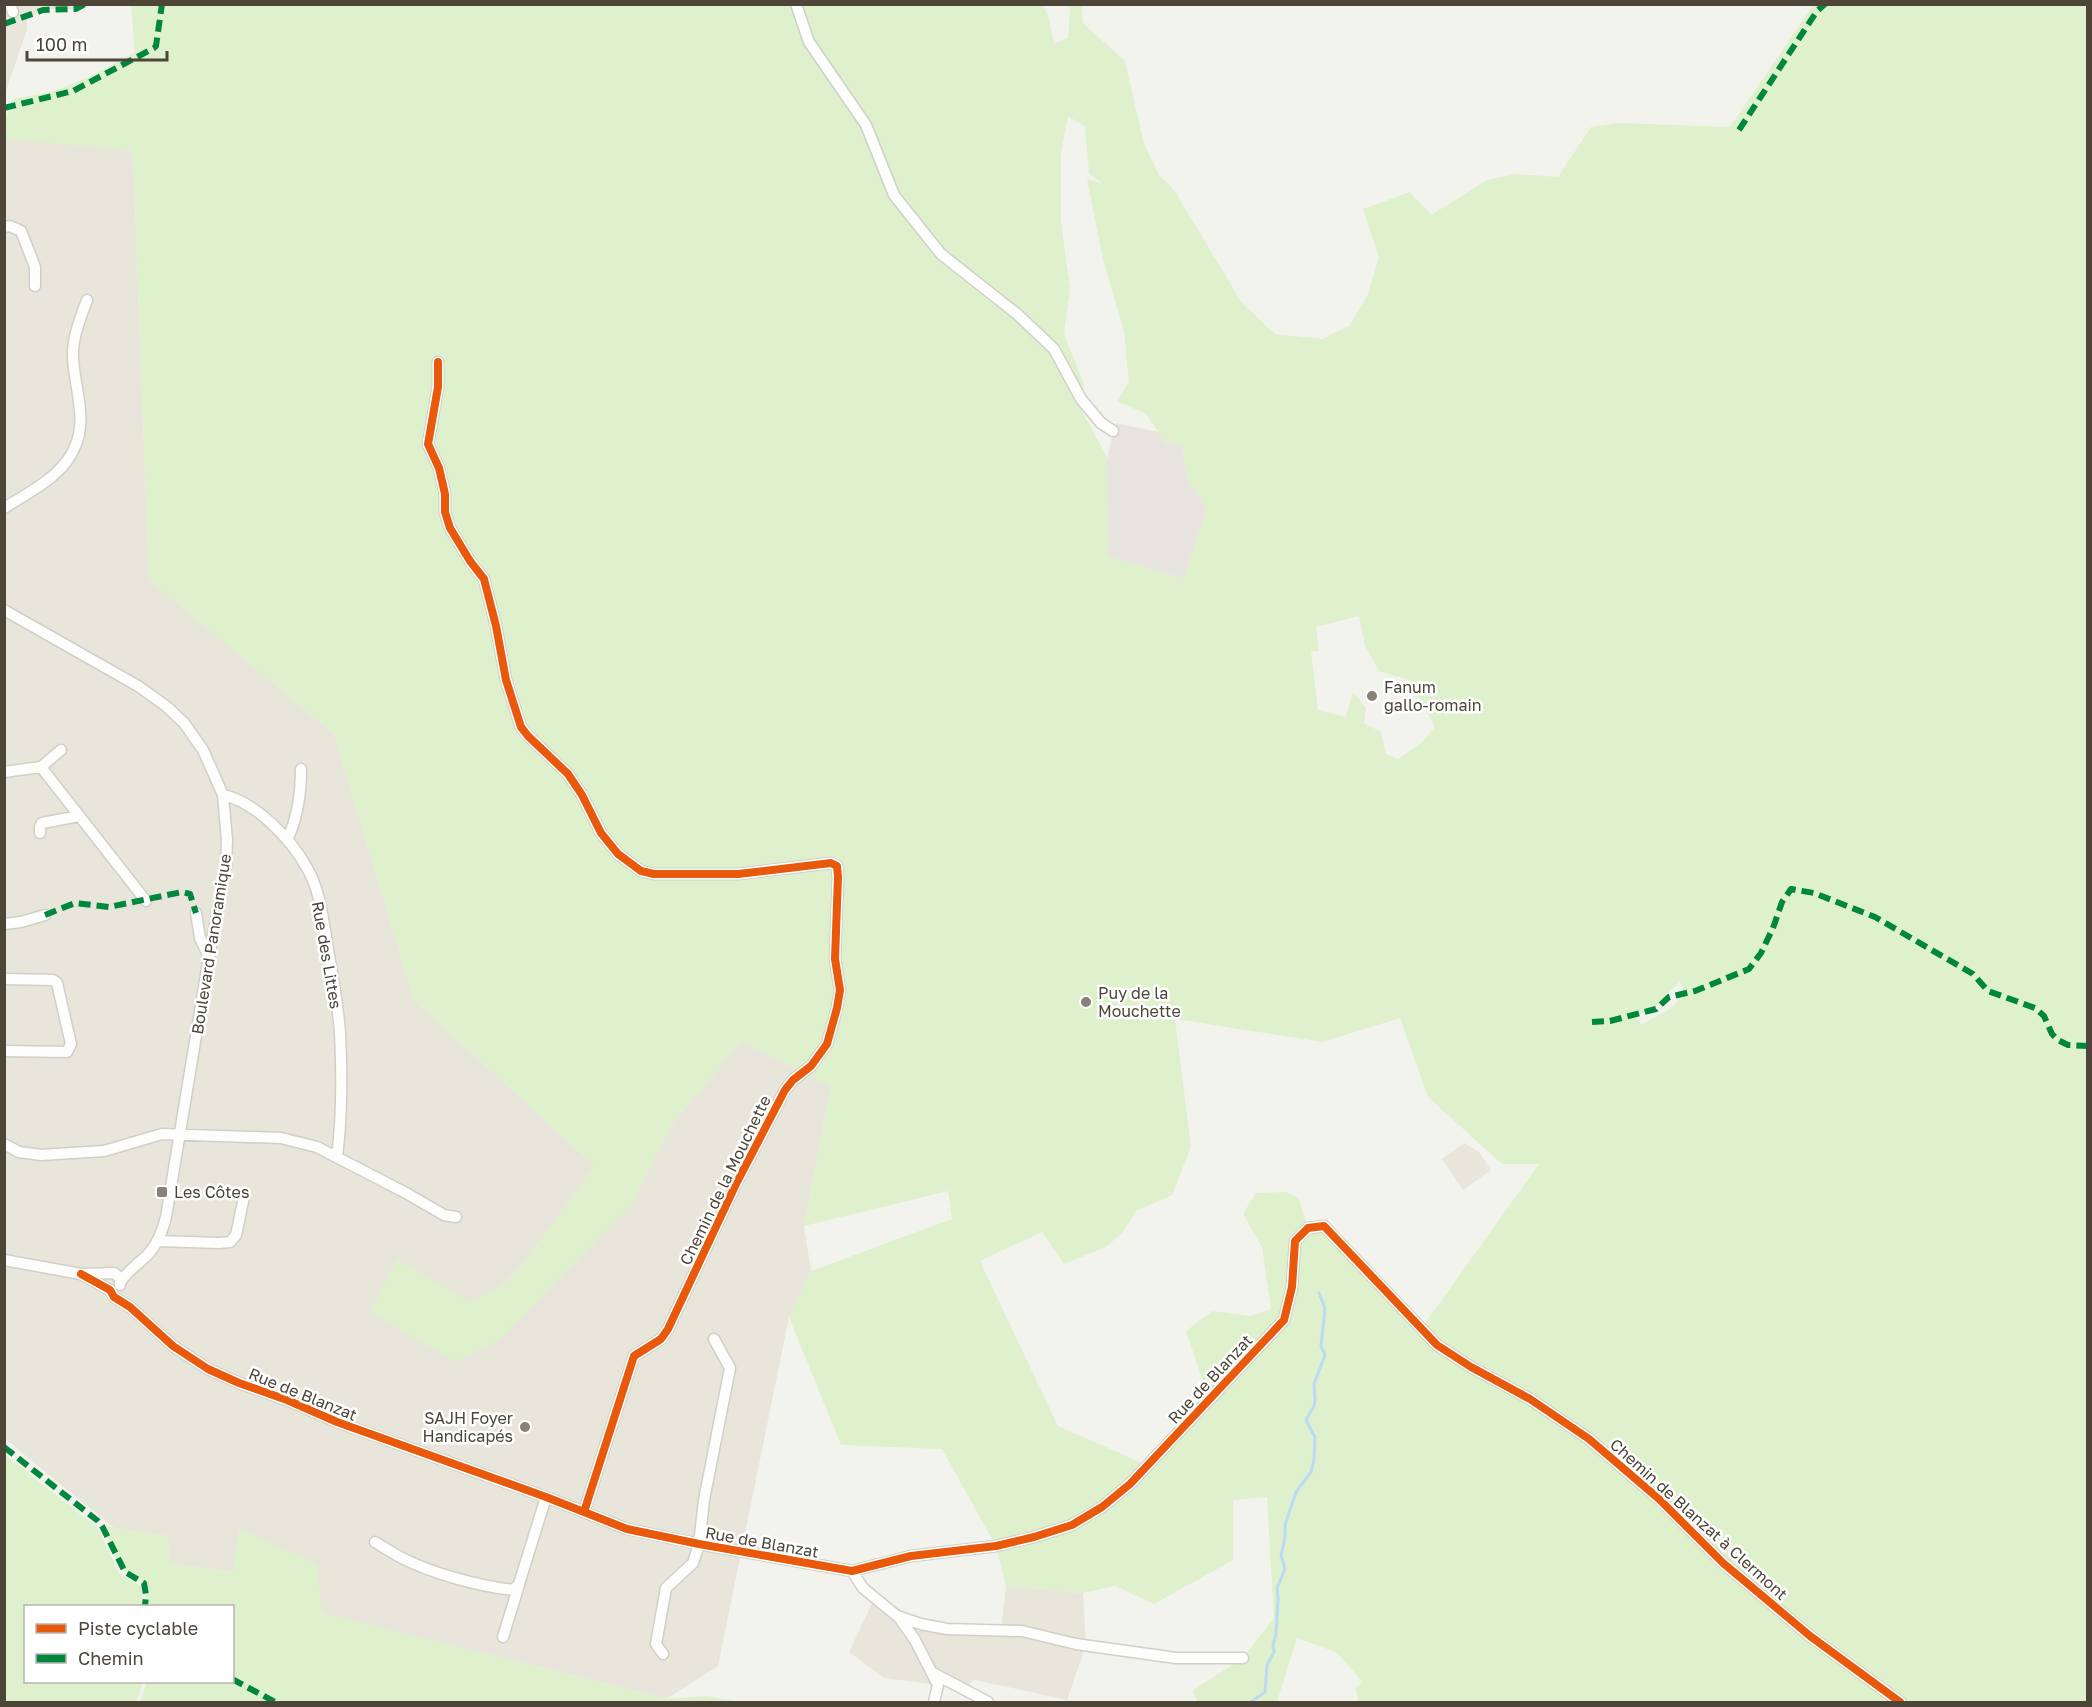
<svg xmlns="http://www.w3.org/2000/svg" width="2092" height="1707" font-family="'Golos Text',sans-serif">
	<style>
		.residential { fill: #e8e5db }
		.industrial { fill: #e8e4df }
		.green { fill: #dff0cc; fill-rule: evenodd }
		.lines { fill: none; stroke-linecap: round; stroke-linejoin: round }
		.stream { stroke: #bcdaf4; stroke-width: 3 }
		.minor-casing { stroke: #d0cfc9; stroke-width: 13 }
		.minor { stroke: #fdfdfc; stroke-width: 10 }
		.quiet { stroke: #00873e; stroke-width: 6; stroke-dasharray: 12 6; stroke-linecap: butt }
		.cycleway-casing { stroke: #fff; stroke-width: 11 }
		.cycleway { stroke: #e8590c; stroke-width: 8 }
		.poi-dot { fill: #868278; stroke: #fff; stroke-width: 2 }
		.labels { text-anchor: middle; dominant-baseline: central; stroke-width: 5; stroke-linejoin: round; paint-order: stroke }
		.poi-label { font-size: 16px; fill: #4c4538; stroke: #fff; text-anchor: start }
		.street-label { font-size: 16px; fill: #4c4538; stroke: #fff }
	</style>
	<rect width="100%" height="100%" fill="#f3f3ee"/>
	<path class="residential" d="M 5,5 L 87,5 L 79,9 L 43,9 L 27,19 L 27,29 L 5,94 Z
		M 4,138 L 133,151 L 149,579 L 334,734 L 414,1000 L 595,1166 L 528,1258 L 503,1285 L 470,1303 L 397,1260 L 456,1362 L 631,1205 L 672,1124 L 741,1041 L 831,1086 L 804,1226 L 811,1271 L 789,1317 L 718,1666 L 666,1699 L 321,1613 L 240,1529 L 233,1572 L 170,1564 L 167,1536 L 114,1528 L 5,1439 Z
		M 1464,1143 L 1479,1152 L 1491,1170 L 1463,1190 L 1442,1159 Z
		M 1006,1586 L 1083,1593 L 1086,1645 L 1067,1700 L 975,1680 L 962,1688 L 884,1678 L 849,1652 L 875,1597 L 897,1616 L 921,1624 L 1001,1630 Z"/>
	<path class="industrial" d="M 1115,423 L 1159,432 L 1165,442 L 1182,445 L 1187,477 L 1207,509 L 1184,579 L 1108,556 L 1106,465 Z"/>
	<path class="green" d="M 1041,4 L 1048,14 L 1054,44 L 1068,38 L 1070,8 L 1073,5 L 1081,5 L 1083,23 L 1125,61 L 1144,144 L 1159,175 L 1174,190 L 1242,303 L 1275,334 L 1322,339 L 1350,325 L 1368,294 L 1379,257 L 1363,209 L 1410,192 L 1431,215 L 1487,180 L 1516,174 L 1558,177 L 1591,127 L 1619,123 L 1730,127 L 1813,5 L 2087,5 L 2087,1702 L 1358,1702 L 1356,1687 L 1363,1682 L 1336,1652 L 1297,1638 L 1277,1702 L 1198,1702 L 1192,1691 L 1243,1658 L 1274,1618 L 1267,1497 L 1233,1500 L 1233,1560 L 1154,1604 L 1115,1586 L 1083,1593 L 1006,1586 L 996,1546 L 942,1449 L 841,1445 L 789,1317 L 811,1271 L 952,1219 L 948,1191 L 804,1226 L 831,1086 L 741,1041 L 672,1124 L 631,1205 L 498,1341 L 456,1362 L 370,1312 L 397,1259 L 470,1302 L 503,1285 L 528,1258 L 595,1166 L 414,1000 L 334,734 L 149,579 L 133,151 L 5,139 L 5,119 L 13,99 L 55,91 L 91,76 L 135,52 L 131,5 ZM 1068,116 L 1085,127 L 1089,173 L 1103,184 L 1087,179 L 1103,259 L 1124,332 L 1129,381 L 1117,401 L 1146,414 L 1165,442 L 1182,445 L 1187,477 L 1207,509 L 1184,579 L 1108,556 L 1107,457 L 1082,411 L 1084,384 L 1064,334 L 1070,288 L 1061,222 L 1061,153 ZM 1359,616 L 1365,646 L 1379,671 L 1410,680 L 1435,727 L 1422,742 L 1398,759 L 1386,754 L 1381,732 L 1364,723 L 1366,708 L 1353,692 L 1346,717 L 1318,710 L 1311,651 L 1319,651 L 1316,627 ZM 1680,982 L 1685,994 L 1668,1010 L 1641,1025 L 1636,1015 C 1660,1010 1662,996 1680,982 ZM 1400,1018 L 1428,1097 L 1502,1164 L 1539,1164 L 1421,1329 L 1324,1226 L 1308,1228 L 1298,1197 L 1286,1192 L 1256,1193 L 1243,1214 L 1262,1247 L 1271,1309 L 1250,1316 L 1212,1311 L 1186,1331 L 1209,1399 L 1147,1465 L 1058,1426 L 980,1261 L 1042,1232 L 1064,1264 L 1106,1247 L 1123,1232 L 1136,1211 L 1172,1195 L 1191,1147 L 1175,1019 L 1323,1042 Z
		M 4,1454 L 97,1527 L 119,1573 L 142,1587 L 142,1606 L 26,1606 L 26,1682 L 143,1682 L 136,1702 L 5,1702 Z
		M 100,1524 L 114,1528 L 167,1536 L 170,1564 L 232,1572 L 240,1529 L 317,1564 L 322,1613 L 666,1699 L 707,1696 L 741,1702 L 140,1702 L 147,1682 L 232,1682 L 232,1606 L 145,1606 L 147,1585 L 122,1570 Z"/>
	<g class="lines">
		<path class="stream" d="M 1251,1702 L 1265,1692 L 1267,1665 L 1274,1652 L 1273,1645 L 1276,1634 L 1278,1599 L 1277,1588 L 1285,1569 L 1281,1555 L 1285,1538 L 1285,1525 L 1296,1492 L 1311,1472 L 1314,1460 L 1315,1437 L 1306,1420 L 1314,1406 L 1315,1400 L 1314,1384 L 1325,1355 L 1321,1346 L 1325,1308 L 1319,1293"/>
		<defs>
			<path id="minor" d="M 10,4 L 13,12
				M 796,4 L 809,42 L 866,125 L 894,195 L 941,254 L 1017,314 L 1054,349 L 1081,399 L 1101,423 L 1113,431
				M 4,227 L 10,226 L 21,231 L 35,267 L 35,286
				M 438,362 L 438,387 L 428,444 L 439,468 L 445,494 L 445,512 L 450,528 L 470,561 L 484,579 L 496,626 L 506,680 L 521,727 L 528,736 L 568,774 L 582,795 L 601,833 L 618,854 L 641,871 L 654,874 L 738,874 L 831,863 L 837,866 L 838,877 L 835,959 L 840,990 L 837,1008 L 827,1044 L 811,1066 L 793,1080 L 785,1090 L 736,1184 L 668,1329 L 661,1339 L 634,1356 L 584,1512
				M 4,508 C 25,495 52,481 67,461 C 92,426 75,395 73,358 C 72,338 80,319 87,300
				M 4,610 L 138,686 L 166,706 L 184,723 L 203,750 L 223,795 L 227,840 L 226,865 L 209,957 L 166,1217 C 162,1233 156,1249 142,1260 C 134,1267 127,1272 121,1281
				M 41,767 L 61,750
				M 4,772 L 41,767 L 146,901
				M 223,795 C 256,802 291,839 307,868 C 320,890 323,919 327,943 C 332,973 338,1003 340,1033 C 342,1073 342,1118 337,1157
				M 40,833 L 40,827 L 42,823 L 79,816
				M 287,840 C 298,817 301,794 301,769
				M 196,913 L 200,938 L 209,957
				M 4,924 L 21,922 L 45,915
				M 4,979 L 53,980 L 57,983 L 71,1044 L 67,1052 L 4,1051
				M 4,1144 L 19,1152 L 41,1155 L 104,1151 L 162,1134 L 281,1138 L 317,1147 L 406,1193 L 444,1215 L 456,1217
				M 158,1241 L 219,1243 L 230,1242 L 236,1235 L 244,1197
				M 4,1260 L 81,1274 L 114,1273 L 120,1278 L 120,1285
				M 81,1274 L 110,1290 L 114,1297 L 130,1307 L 173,1346 L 208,1369 L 239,1383 L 287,1400 L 337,1422 L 546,1497 L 627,1529 L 699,1544 L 852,1571 L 911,1556 L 996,1546 L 1034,1537 L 1072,1525 L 1102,1507 L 1130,1484 L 1284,1320 L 1292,1287 L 1295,1241 L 1308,1228 L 1324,1226 L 1437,1345 L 1471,1367 L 1530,1399 L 1589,1439 L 1659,1499 L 1723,1563 L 1810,1636 L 1900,1702
				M 375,1542 C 385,1548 394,1554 404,1559 C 434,1574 479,1586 513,1590 L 519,1584 L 546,1497
				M 852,1571 L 863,1588 L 897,1616 L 921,1624 L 947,1629 L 1022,1631 L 1076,1644 L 1176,1658 L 1243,1658
				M 898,1616 L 915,1640 L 938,1685 L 934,1702
				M 503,1637 L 519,1585
				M 663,1654 L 656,1644 L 666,1588 L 693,1563 L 699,1544 L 704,1500 L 730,1368 L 714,1339
				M 931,1672 L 988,1702"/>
		</defs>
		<use href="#minor" class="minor-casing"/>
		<use href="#minor" class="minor"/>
		<path class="quiet" d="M 4,24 L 43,10 L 76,9 L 85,4
			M 4,108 L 73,91 L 154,48 L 156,46 L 162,4
			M 1739,130 L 1817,11 L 1825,4
			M 45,915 L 75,903 L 109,907 L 182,892 L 190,894 L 196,913
			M 1592,1022 L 1610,1021 L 1656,1009 L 1669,997 L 1695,991 L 1749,969 L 1761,953 L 1773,928 L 1782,902 L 1791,889 L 1814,893 L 1875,917 L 1973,974 L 1988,991 L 2035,1008 L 2044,1016 L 2052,1034 L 2058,1040 L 2068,1045 L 2088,1046
			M 4,1447 L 98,1521 L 102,1526 L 125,1572 L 144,1583 L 146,1595 L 145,1606
			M 232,1679 L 275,1702"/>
		<defs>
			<path id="cycleway" d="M 438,362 L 438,387 L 428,444 L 439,468 L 445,494 L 445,512 L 450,528 L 470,561 L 484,579 L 496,626 L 506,680 L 521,727 L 528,736 L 568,774 L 582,795 L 601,833 L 618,854 L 641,871 L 654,874 L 738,874 L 831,863 L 837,866 L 838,877 L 835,959 L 840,990 L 837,1008 L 827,1044 L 811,1066 L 793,1080 L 785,1090 L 736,1184 L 668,1329 L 661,1339 L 634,1356 L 584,1512
				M 81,1274 L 110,1290 L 114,1297 L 130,1307 L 173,1346 L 208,1369 L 239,1383 L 287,1400 L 337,1422 L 546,1497 L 627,1529 L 699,1544 L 852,1571 L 911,1556 L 996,1546 L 1034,1537 L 1072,1525 L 1102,1507 L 1130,1484 L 1284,1320 L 1292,1287 L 1295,1241 L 1308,1228 L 1324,1226 L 1437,1345 L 1471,1367 L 1530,1399 L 1589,1439 L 1659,1499 L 1723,1563 L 1810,1636 L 1900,1702"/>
		</defs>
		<use href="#cycleway" class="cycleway-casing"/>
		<use href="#cycleway" class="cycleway"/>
	</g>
	<g class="poi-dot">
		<circle cx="1372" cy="696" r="6"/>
		<circle cx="1086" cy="1002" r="6"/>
		<rect x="156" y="1186" width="12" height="12" rx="3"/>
		<circle cx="525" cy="1427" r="6"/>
	</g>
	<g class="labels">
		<g class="poi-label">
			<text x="1384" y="687">Fanum<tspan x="1384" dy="18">gallo-romain</tspan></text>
			<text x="1098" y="993">Puy de la<tspan x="1098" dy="18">Mouchette</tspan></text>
			<text x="174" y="1192">Les Côtes</text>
			<text x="513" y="1418" text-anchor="end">SAJH Foyer<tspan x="513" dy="18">Handicapés</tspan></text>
		</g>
		<g class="street-label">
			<text transform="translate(211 944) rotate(-81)">Boulevard Panoramique</text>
			<text transform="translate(327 955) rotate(80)">Rue des Littes</text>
			<text transform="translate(725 1180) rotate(-64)">Chemin de la Mouchette</text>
			<text transform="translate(1210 1379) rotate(-47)">Rue de Blanzat</text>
			<text transform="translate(303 1394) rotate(22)">Rue de Blanzat</text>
			<text transform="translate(1699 1519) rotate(42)">Chemin de Blanzat à Clermont</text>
			<text transform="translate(762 1542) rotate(10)">Rue de Blanzat</text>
		</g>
	</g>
	<rect width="2092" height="1707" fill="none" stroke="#4c4538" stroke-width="12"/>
	<rect x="24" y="1605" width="210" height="78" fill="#ffffff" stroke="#b7b5af" stroke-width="1.5"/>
	<rect x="36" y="1624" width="30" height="9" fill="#e8590c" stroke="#b7b5af" stroke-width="1.5"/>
	<text x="78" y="1635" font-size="18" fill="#4c4538">Piste cyclable</text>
	<rect x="36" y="1654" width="30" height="9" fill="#00873e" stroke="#b7b5af" stroke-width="1.5"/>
	<text x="78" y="1665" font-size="18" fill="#4c4538">Chemin</text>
	<path d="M27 51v9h140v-9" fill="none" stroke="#4c4538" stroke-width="3"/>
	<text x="36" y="51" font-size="18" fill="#4c4538" stroke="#ffffff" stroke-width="4.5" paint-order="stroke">100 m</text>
</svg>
